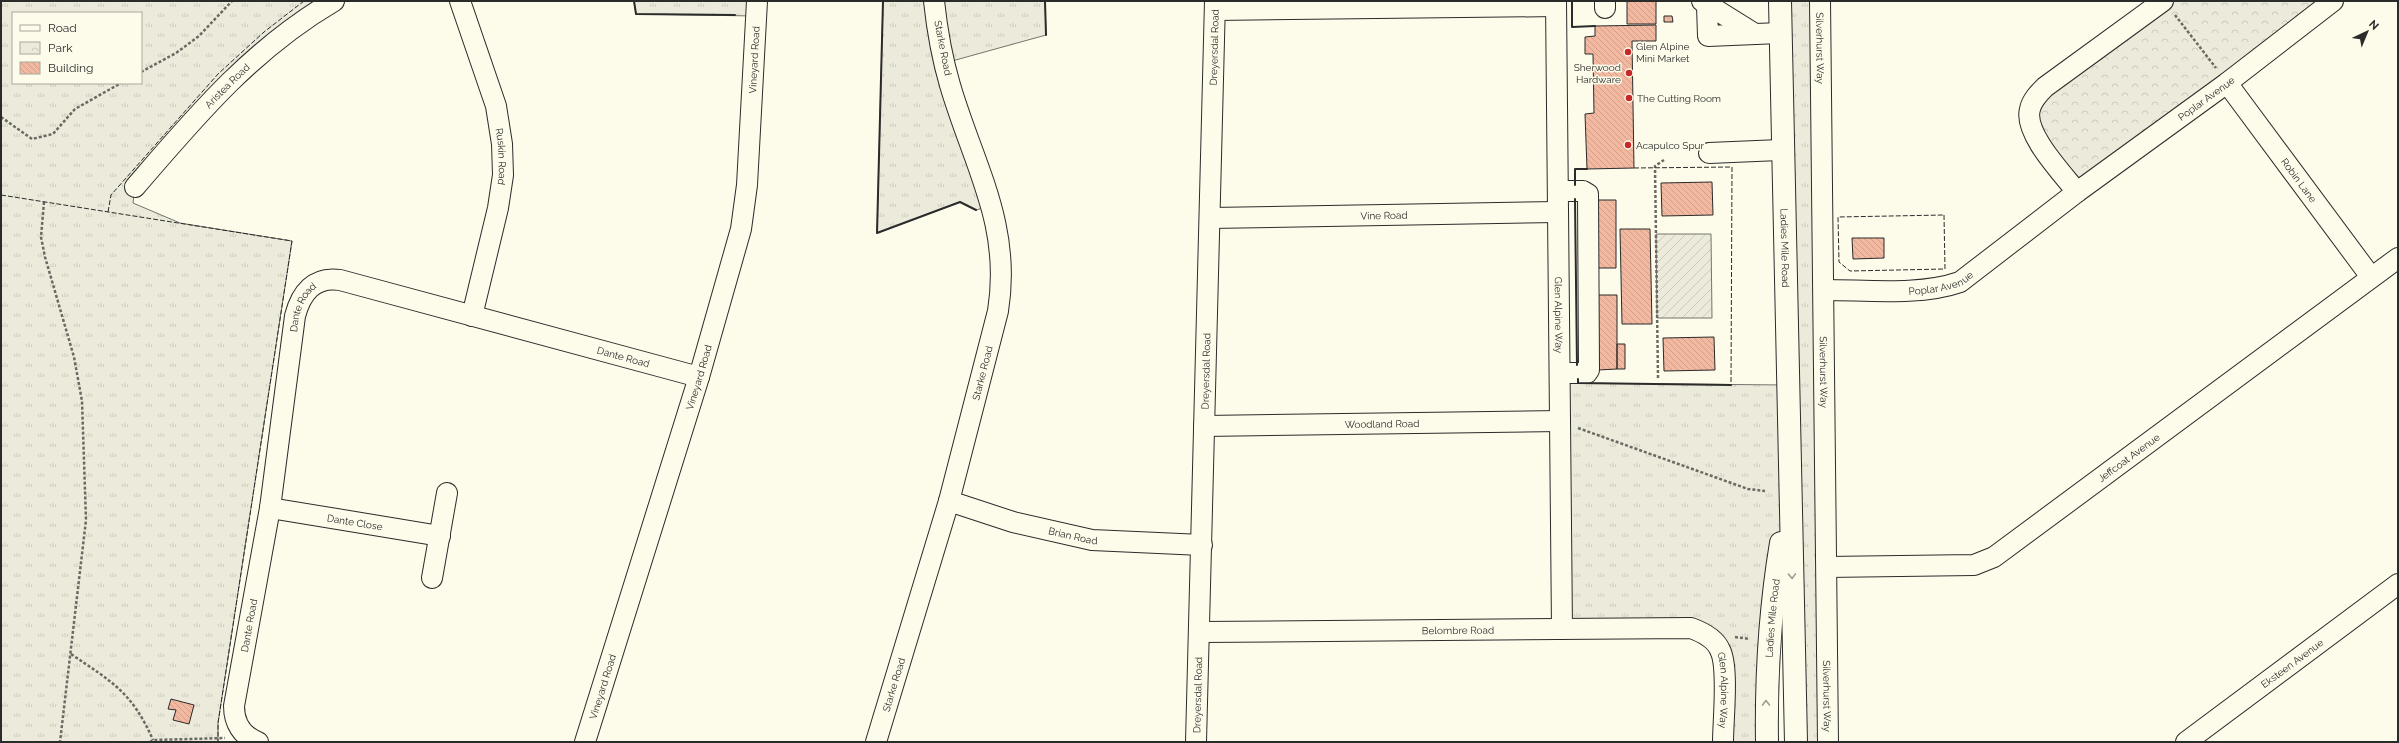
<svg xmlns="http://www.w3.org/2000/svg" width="2399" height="743" font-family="Raleway,sans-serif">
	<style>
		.grass { fill: url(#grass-tufts); stroke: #74746e; fill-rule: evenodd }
		.park { fill: url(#park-crowns); stroke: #74746e }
		.garden { fill: url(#garden-furrows); stroke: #74746e }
		.building { fill: url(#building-back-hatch); stroke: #2b2b2b }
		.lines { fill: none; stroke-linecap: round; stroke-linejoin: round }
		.minor-casing { stroke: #2b2b2b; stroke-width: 22 }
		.major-casing { stroke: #2b2b2b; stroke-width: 24 }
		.path { stroke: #6a6964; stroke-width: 2.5; stroke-dasharray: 3 2; stroke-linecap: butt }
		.minor { stroke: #fdfbea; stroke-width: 20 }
		.major { stroke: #fdfbea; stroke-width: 22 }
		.fence { stroke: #2b2b2b; stroke-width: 1; stroke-dasharray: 5 2; stroke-linecap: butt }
		.wall { stroke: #2b2b2b; stroke-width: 2 }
		.oneway { stroke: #9e9d94 }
		.poi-dot { fill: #c62828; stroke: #fdfbea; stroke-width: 1.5 }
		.labels { text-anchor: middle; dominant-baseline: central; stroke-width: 3; stroke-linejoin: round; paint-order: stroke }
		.poi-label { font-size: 10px; fill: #2b2b2b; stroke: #fdfbea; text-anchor: start }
		.street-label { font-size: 10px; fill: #2b2b2b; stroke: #fdfbea }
	</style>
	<defs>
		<pattern id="grass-tufts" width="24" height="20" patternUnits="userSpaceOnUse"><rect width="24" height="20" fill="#ecebdb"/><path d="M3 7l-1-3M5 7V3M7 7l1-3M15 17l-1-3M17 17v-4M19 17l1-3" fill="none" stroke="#cbcabc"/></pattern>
		<pattern id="park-crowns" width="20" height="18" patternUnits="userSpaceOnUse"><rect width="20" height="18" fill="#ecebdb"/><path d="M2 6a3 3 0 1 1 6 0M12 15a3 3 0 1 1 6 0" fill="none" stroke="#cbcabc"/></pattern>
		<pattern id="garden-furrows" width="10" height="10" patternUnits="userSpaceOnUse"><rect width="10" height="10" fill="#ecebdb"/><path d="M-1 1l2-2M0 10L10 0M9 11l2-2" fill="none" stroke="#cbcabc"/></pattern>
		<pattern id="building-back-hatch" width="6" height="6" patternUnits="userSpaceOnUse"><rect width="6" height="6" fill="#f2b8a0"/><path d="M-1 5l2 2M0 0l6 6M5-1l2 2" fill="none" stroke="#d09e8a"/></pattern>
	</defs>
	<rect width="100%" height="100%" fill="#fdfbea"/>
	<path class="grass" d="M 1,1 L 334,1 L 305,20 L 135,187 L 133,203 L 180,223 L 292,241 L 218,723 L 218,742 L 1,742 ZM 13,13 L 141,13 L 141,83 L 13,83 Z
		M 634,1 L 755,1 L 754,16 L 636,14 Z
		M 883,1 L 925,1 L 983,208 L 976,210 L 960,202 L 877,233 Z
		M 941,1 L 1045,1 L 1046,35 L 952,61 Z
		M 1780,1 L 1820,1 L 1828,742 L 1796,742 L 1789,497 L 1767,742 L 1723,742 L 1724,664 L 1704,633 L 1562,629 L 1560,383 L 1788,385 Z"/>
	<path class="park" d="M 2163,1 L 2333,1 L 2077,192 L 2029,110 Z"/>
	<path class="garden" d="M 1656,234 L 1711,234 L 1712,318 L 1657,318 Z"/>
	<path class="building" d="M 1627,1 L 1656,1 L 1656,24 L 1627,24 Z
		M 1664,16 L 1672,16 L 1673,22 L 1664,22 Z
		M 1656,25 L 1656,41 L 1632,41 L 1634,168 L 1587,169 L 1585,114 L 1594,113 L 1593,54 L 1585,54 L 1585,37 L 1595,36 L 1595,26 Z
		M 1712,182 L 1713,215 L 1662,216 L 1661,183 Z
		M 1597,200 L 1616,200 L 1616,268 L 1596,268 Z
		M 1620,229 L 1650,229 L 1652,324 L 1622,324 Z
		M 1852,238 L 1884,238 L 1884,258 L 1853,259 Z
		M 1598,295 L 1617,295 L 1617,369 L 1598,370 Z
		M 1714,337 L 1715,370 L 1664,371 L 1663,338 Z
		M 1617,344 L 1625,344 L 1625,369 L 1617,369 Z
		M 171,699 L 194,705 L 189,724 L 173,720 L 176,710 L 168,709 Z"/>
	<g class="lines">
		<defs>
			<g id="minor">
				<path id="s1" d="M 460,1 L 496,106 L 502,144 L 503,175 L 498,208 L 472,316"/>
				<path id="s2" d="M 1556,1 L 1562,629"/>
				<path d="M 1605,1 L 1605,8"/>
				<path d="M 1702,1 L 1755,34"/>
				<path id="s3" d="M 1820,1 L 1828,742"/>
				<path d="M 1707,6 L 1708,36 L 1780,33"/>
				<path d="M 1215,10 L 1556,6"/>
				<path id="s4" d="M 2227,83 L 2371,277"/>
				<path d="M 1709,153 L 1782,150"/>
				<path id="s5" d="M 135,187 C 196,116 252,49 334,1"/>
				<path d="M 1558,191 L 1583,191 L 1588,194 L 1589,370 L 1587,373 L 1560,373"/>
				<path d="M 2077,192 C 2063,174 2023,133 2030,109 C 2032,100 2039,93 2045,87 L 2163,1"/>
				<path id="s6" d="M 1210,218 L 1558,212"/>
				<path id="s7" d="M 1825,290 C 1867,290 1920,296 1960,282 L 2077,192 L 2227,83 L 2333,1"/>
				<path id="s8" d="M 1204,426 L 1560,421"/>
				<path id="s9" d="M 949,501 L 1013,522 L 1092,540 L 1202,545"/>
				<path id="s10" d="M 270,508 L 440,536"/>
				<path id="s11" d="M 1827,567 L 1974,565 L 1994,557 L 2398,258"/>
				<path d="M 432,578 L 447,493"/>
				<path id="s12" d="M 1200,632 L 1691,628 C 1702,632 1715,638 1720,650 C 1729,667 1723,720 1723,742"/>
				<path id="s13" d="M 258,742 C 242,736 234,723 234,706 L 270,508 L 295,316 C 301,293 314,276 340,280 L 699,377"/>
				<path id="s14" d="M 585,742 L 699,377 L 741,229 L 747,185 L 757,1"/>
				<path id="s15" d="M 876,742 L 949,501 L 998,311 C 1012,224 973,164 950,85 C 942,58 937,29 934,1"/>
				<path id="s16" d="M 1196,742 L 1215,1"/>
				<path id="s17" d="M 2186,742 L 2398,584"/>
			</g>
			<g id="major">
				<path id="s18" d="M 1780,1 L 1796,742"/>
				<path id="s19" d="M 1767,742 C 1766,675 1770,609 1781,543"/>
			</g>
		</defs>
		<use href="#minor" class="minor-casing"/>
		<use href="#major" class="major-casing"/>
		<path class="path" d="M 2175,15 L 2216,68
			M 141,72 L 176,53 L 199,36 L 232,1
			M 1,117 L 32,139 L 53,134 L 75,109 L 121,83
			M 44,202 L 41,237 L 45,257 L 74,357 L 82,401 L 86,520 L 60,742
			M 1658,378 L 1655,166 L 1664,160
			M 1578,428 L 1748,489 L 1765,491
			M 1735,637 L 1750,639
			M 71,654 C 112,682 132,692 153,740
			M 150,742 L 153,740 L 225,738"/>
		<use href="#minor" class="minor"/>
		<use href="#major" class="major"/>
		<path class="fence" d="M 1634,168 L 1732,167 L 1731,385
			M 1,195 L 292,241 L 218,723 L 218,742
			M 108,212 L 111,195 L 218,74 L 264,32 L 304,1
			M 1944,215 L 1945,269 L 1850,271 L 1839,262 L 1838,217 Z"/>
		<path class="wall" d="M 634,1 L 636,14 L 735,15
			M 883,1 L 877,233 L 960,202 L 976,210
			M 1045,1 L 1046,35
			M 1572,1 L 1572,27 L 1595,26
			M 1575,185 L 1575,169 L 1587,169
			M 1575,199 L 1577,365
			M 1578,379 L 1578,383 L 1731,385"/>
	</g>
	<defs><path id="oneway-chevron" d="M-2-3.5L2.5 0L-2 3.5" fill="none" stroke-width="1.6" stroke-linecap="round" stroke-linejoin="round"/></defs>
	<g class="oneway">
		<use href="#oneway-chevron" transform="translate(1792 576) rotate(88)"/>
		<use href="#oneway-chevron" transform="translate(1766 703) rotate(-91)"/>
	</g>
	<g class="poi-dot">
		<circle cx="1628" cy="52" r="4"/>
		<circle cx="1629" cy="73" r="4"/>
		<circle cx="1629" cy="98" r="4"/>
		<circle cx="1628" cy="145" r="4"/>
	</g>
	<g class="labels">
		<g class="poi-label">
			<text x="1636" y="46">Glen Alpine<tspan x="1636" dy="12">Mini Market</tspan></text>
			<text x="1621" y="67" text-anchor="end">Sherwood<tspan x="1621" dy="12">Hardware</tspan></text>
			<text x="1637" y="98">The Cutting Room</text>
			<text x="1636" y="145">Acapulco Spur</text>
		</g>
		<g class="street-label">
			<text transform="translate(943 48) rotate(79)">Starke Road</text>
			<text stroke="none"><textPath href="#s16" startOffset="695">Dreyersdal Road</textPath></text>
			<text stroke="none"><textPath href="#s3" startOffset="47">Silverhurst Way</textPath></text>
			<text stroke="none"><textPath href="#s14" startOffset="706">Vineyard Road</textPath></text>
			<text stroke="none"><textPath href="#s5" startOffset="137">Aristea Road</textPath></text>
			<text stroke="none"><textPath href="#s7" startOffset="443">Poplar Avenue</textPath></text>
			<text stroke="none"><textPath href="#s1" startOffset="162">Ruskin Road</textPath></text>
			<text stroke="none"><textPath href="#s4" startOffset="121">Robin Lane</textPath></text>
			<text stroke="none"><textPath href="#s6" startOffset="174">Vine Road</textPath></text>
			<text stroke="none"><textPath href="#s18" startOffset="247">Ladies Mile Road</textPath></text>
			<text stroke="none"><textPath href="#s7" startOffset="117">Poplar Avenue</textPath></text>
			<text stroke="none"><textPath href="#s13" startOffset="452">Dante Road</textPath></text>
			<text stroke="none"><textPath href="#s2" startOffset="314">Glen Alpine Way</textPath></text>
			<text stroke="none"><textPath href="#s13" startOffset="799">Dante Road</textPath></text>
			<text stroke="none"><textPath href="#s3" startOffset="371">Silverhurst Way</textPath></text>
			<text stroke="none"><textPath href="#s16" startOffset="371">Dreyersdal Road</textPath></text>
			<text stroke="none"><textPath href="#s15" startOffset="384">Starke Road</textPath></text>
			<text stroke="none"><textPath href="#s14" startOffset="382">Vineyard Road</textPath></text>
			<text stroke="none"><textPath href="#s8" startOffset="178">Woodland Road</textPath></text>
			<text stroke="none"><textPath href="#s11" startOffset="336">Jeffcoat Avenue</textPath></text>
			<text stroke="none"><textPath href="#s10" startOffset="86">Dante Close</textPath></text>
			<text stroke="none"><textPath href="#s9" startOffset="129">Brian Road</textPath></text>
			<text stroke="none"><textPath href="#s19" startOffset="124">Ladies Mile Road</textPath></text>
			<text stroke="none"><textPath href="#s13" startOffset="128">Dante Road</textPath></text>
			<text stroke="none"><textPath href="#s12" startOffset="258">Belombre Road</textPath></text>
			<text stroke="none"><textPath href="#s17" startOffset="132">Eksteen Avenue</textPath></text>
			<text stroke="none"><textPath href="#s15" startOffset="60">Starke Road</textPath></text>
			<text stroke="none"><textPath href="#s14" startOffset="58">Vineyard Road</textPath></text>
			<text stroke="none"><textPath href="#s12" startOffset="569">Glen Alpine Way</textPath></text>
			<text stroke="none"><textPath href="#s16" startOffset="47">Dreyersdal Road</textPath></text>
			<text stroke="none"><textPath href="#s3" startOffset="695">Silverhurst Way</textPath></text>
		</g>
	</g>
	<rect width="2399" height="743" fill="none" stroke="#2b2b2b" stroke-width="4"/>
	<rect x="12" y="12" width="130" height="72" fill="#fdfbea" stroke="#a9a89e"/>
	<rect x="20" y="25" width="20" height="6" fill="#fdfbea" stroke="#a9a89e"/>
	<text x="48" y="32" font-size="12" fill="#2b2b2b">Road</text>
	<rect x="20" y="42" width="20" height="12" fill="url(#park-crowns)" stroke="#a9a89e"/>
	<text x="48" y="52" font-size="12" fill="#2b2b2b">Park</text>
	<rect x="20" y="62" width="20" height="12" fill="url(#building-back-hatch)" stroke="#a9a89e"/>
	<text x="48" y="72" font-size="12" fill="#2b2b2b">Building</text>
	<g transform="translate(2367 32) rotate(44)" stroke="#fdfbea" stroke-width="3" paint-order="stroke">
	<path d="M0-3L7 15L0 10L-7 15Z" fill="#2b2b2b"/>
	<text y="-6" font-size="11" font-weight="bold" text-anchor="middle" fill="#2b2b2b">N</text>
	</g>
</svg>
